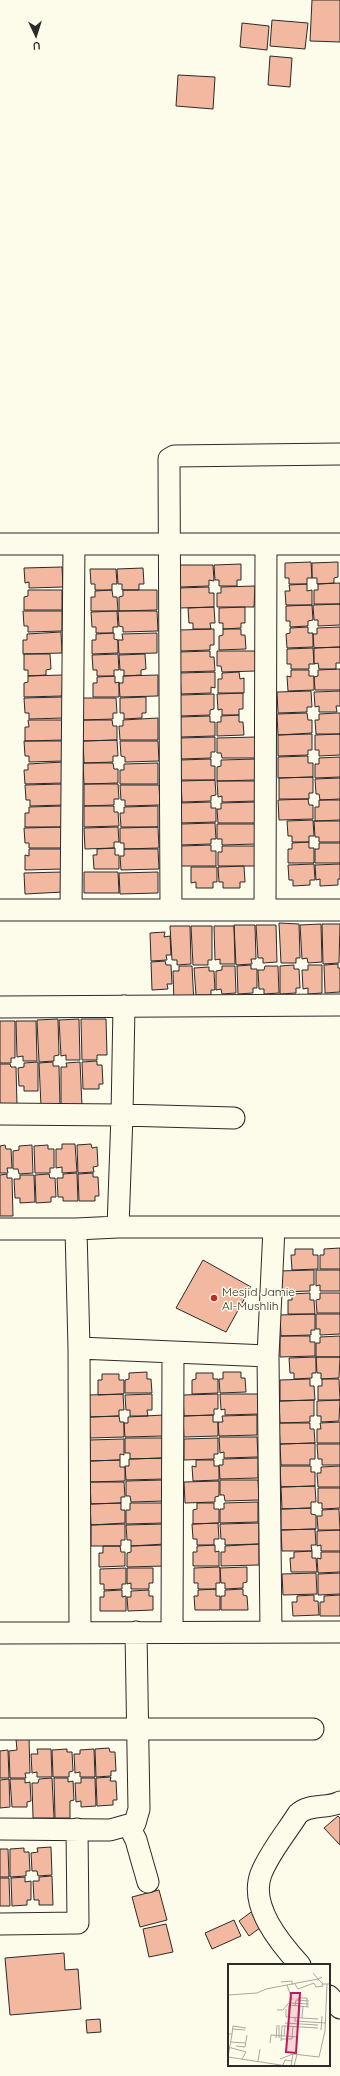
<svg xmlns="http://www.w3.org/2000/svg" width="340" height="2076" font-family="Quicksand,sans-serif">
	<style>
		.building { fill: #f2b8a0; stroke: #2b2b2b }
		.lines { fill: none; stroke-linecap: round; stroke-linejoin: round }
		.minor-casing { stroke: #2b2b2b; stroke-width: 23 }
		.minor { stroke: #fdfbea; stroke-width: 21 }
		.poi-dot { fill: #c62828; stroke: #fdfbea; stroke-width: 1.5 }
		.labels { text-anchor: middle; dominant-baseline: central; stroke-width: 3; stroke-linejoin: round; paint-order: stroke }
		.poi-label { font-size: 12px; fill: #2b2b2b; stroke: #fdfbea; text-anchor: start }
		.inset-road { fill: none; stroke: #a9a89e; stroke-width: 1 }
		.view { fill: #c2185b; fill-opacity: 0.15; stroke: #c2185b; stroke-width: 2 }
		.inset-edge { fill: none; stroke: #2b2b2b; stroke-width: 2 }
	</style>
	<rect width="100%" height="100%" fill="#fdfbea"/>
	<path class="building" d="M 312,0 L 340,0 L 340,42 L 310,41 Z
		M 272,20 L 308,23 L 305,49 L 270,46 Z
		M 242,23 L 269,26 L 267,50 L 240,47 Z
		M 270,56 L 292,58 L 290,87 L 268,85 Z
		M 178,75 L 215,77 L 213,109 L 176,106 Z
		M 311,562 L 312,578 L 307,578 L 307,584 L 289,584 L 289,578 L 285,578 L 285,563 Z
		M 338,562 L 338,577 L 334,578 L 334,583 L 317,584 L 317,578 L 312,578 L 312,563 Z
		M 241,564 L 241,580 L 237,580 L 237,586 L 219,586 L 219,580 L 215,580 L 214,565 Z
		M 179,565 L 213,565 L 214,581 L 209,580 L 209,586 L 180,587 Z
		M 62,567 L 63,587 L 29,588 L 29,582 L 25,583 L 24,568 Z
		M 143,568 L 144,584 L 139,584 L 139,590 L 122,590 L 122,584 L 118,584 L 117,569 Z
		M 90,569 L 116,569 L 117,584 L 112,584 L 112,590 L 95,590 L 95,584 L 91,584 Z
		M 340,583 L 340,604 L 314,604 L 314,590 L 318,590 L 318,584 Z
		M 307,584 L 307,591 L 312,590 L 312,605 L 286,605 L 285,591 L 290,591 L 289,585 Z
		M 255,586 L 254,607 L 217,607 L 217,593 L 221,593 L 221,587 Z
		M 209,587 L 209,593 L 214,593 L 214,607 L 179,608 L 179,588 Z
		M 28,590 L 62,590 L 62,610 L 24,610 L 24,597 L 28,596 Z
		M 112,590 L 113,597 L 117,597 L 118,611 L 91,611 L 91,597 L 95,597 L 95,591 Z
		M 123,590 L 157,590 L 157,610 L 119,611 L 119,597 L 123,596 Z
		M 340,604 L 340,625 L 318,626 L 318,620 L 314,620 L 313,605 Z
		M 312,605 L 313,620 L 308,621 L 308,626 L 290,627 L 290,621 L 286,621 L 286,606 Z
		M 214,607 L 215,623 L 210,623 L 211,629 L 193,629 L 193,623 L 189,623 L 188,608 Z
		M 245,607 L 245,623 L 241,623 L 241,628 L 223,629 L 223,623 L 219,623 L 219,608 Z
		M 23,611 L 62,611 L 62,631 L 28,632 L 28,626 L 24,626 Z
		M 117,611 L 118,627 L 113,627 L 113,633 L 96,633 L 96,627 L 92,627 L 91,612 Z
		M 118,611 L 157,611 L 158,631 L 123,632 L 123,627 L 119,626 Z
		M 308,627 L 308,633 L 313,633 L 313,647 L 287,648 L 286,634 L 290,633 L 290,628 Z
		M 340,627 L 340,647 L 314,648 L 313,634 L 317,634 L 317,628 Z
		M 214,629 L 214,645 L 210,645 L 210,650 L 180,651 L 180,630 Z
		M 223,629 L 241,629 L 241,635 L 245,635 L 246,649 L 219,650 L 219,636 L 223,635 Z
		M 61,632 L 62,653 L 23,654 L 23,640 L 27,640 L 27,634 Z
		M 114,633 L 114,639 L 118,640 L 118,653 L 92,654 L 92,640 L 96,640 L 96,634 Z
		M 157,633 L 157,653 L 119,654 L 118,640 L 123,640 L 122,634 Z
		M 340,647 L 340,663 L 336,663 L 336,669 L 319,669 L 318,663 L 314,664 L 314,648 Z
		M 313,648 L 314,664 L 309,664 L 309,669 L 291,669 L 291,664 L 287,664 L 287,649 Z
		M 210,651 L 210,657 L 214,657 L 215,671 L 180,672 L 179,652 Z
		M 217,651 L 255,651 L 256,671 L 222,672 L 221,666 L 217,666 Z
		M 24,654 L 50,654 L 51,669 L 46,670 L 46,675 L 28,676 L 28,670 L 24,670 Z
		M 118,654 L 119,670 L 114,670 L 114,676 L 97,676 L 97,670 L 93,670 L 92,655 Z
		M 145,654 L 146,669 L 141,670 L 141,675 L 124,676 L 124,670 L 120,670 L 119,655 Z
		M 340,669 L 340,690 L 315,690 L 314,677 L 318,676 L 318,670 Z
		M 291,670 L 309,670 L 309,676 L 314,676 L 314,690 L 288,691 L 287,676 L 291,677 Z
		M 215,672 L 215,688 L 211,687 L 211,693 L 181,694 L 180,673 Z
		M 239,672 L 240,679 L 244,678 L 244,693 L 218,693 L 218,679 L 222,679 L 222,673 Z
		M 63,675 L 62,696 L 24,697 L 24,683 L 28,682 L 28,676 Z
		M 158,675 L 158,696 L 120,697 L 119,683 L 123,683 L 123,676 Z
		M 115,676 L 115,683 L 119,682 L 119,697 L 93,697 L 93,683 L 97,683 L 97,677 Z
		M 311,691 L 312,707 L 307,707 L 307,712 L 278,713 L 277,692 Z
		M 340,691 L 340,706 L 336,706 L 337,712 L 319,712 L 319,706 L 315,707 L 314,692 Z
		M 243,693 L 243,709 L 239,709 L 239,715 L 222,715 L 222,709 L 218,710 L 217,694 Z
		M 214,694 L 214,709 L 210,710 L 210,715 L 180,716 L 180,695 Z
		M 63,697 L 64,718 L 29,719 L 29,713 L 25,713 L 24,698 Z
		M 146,697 L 146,713 L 142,713 L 142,718 L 124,719 L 124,713 L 120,713 L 120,698 Z
		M 82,698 L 116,698 L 117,713 L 113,713 L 113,719 L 83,720 Z
		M 307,713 L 308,720 L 312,720 L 312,733 L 278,735 L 277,714 Z
		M 337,713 L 340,713 L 340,734 L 316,734 L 315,720 L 319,720 L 319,714 Z
		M 239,715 L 239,722 L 243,722 L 244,735 L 217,736 L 217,722 L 221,722 L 221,716 Z
		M 210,716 L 210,722 L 215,722 L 215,736 L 180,737 L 180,717 Z
		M 158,718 L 158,740 L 120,740 L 119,726 L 123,726 L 123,720 Z
		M 28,720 L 63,720 L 63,740 L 25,741 L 25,727 L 29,727 Z
		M 82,720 L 112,720 L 113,726 L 117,726 L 117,740 L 83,741 Z
		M 312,734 L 312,750 L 308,750 L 308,755 L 278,756 L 278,735 Z
		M 340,734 L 340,755 L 319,756 L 319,750 L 315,750 L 315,735 Z
		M 215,737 L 215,752 L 211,752 L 211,758 L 181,759 L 180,738 Z
		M 256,737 L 256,758 L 222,758 L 221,753 L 217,753 L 217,738 Z
		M 117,740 L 118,756 L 113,756 L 113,762 L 84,763 L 83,741 Z
		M 24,741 L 63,741 L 64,761 L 29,762 L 29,756 L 25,756 Z
		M 120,741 L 158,741 L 159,761 L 125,762 L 125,757 L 121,756 Z
		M 308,756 L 308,763 L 313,763 L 313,777 L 278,778 L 278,757 Z
		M 340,757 L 340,777 L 315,778 L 315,764 L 319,764 L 319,758 Z
		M 211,759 L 211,766 L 215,766 L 215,780 L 181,780 L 180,760 Z
		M 256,759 L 255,780 L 217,781 L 217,767 L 221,766 L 221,760 Z
		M 63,762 L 63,783 L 25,784 L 24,770 L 28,770 L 28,764 Z
		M 83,763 L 113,763 L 114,769 L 118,769 L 118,783 L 84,784 Z
		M 158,763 L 158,784 L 120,784 L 120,770 L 124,770 L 124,764 Z
		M 313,777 L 313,793 L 309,793 L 309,799 L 279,799 L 279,778 Z
		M 340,778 L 340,799 L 320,800 L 319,794 L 316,794 L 315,779 Z
		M 215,780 L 216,795 L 211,796 L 211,801 L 182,802 L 181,781 Z
		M 217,781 L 256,781 L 257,801 L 222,802 L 222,796 L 218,797 Z
		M 63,784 L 64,805 L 30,806 L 30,800 L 26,800 L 25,785 Z
		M 84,784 L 118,784 L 119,799 L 114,799 L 114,805 L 84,806 Z
		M 120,785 L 159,785 L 160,805 L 125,806 L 125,800 L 121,800 Z
		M 308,799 L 309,805 L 313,805 L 313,819 L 279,820 L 278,800 Z
		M 319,800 L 340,800 L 340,820 L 315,821 L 315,807 L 319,807 Z
		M 211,802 L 211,808 L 216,808 L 216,822 L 181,823 L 181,803 Z
		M 255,802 L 256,823 L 218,823 L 217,809 L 221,809 L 221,803 Z
		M 63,806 L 63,827 L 25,827 L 25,813 L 29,813 L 29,807 Z
		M 84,806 L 114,806 L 114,812 L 118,812 L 119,826 L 84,827 Z
		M 158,806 L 158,827 L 121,827 L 120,813 L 124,813 L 124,807 Z
		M 313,820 L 314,836 L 309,836 L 309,842 L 292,842 L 292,836 L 288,836 L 287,821 Z
		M 314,821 L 340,821 L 340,842 L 319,842 L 319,837 L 315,837 Z
		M 215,823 L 216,839 L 211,839 L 211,844 L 181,845 L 181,824 Z
		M 217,824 L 255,824 L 256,844 L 222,845 L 222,839 L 217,839 Z
		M 62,827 L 63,848 L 29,848 L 29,843 L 25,843 L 24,828 Z
		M 118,827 L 119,842 L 114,842 L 114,848 L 85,849 L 84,828 Z
		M 158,827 L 159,848 L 124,849 L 124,843 L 120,843 L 120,828 Z
		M 309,842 L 309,848 L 314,848 L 314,863 L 288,863 L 288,849 L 292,849 L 292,843 Z
		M 319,843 L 340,843 L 340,863 L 315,863 L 315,849 L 319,849 Z
		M 211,845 L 211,851 L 216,851 L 216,866 L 181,866 L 181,846 Z
		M 222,846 L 255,846 L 256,866 L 218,866 L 218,852 L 222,852 Z
		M 115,848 L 115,855 L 119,855 L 119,869 L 94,869 L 93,855 L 97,855 L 97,849 Z
		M 29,849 L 63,849 L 63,869 L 25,870 L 25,855 L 29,856 Z
		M 124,849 L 158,849 L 159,869 L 121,870 L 120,856 L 124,856 Z
		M 314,864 L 315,880 L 310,880 L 310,885 L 293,886 L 293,880 L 289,880 L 288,865 Z
		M 340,864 L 340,879 L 338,879 L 338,885 L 320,886 L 320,879 L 316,880 L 315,865 Z
		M 244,866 L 245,882 L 240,882 L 240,888 L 223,888 L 223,882 L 219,882 L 218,867 Z
		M 191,867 L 217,867 L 217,882 L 213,882 L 213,888 L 196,888 L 196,882 L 191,883 Z
		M 62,872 L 63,892 L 25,894 L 24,873 Z
		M 84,872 L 118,872 L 119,893 L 84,893 Z
		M 158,872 L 158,893 L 120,894 L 119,873 Z
		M 279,923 L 299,924 L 300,958 L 296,958 L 296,963 L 281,963 Z
		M 321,924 L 322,962 L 308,963 L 307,958 L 302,959 L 300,925 Z
		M 322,924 L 340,924 L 339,963 L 323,964 Z
		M 234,925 L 255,925 L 256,959 L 251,959 L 252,964 L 236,965 Z
		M 256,925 L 276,925 L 277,962 L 263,963 L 263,958 L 258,958 Z
		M 170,926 L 190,926 L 191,964 L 177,965 L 177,960 L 172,960 Z
		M 191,926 L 212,926 L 212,960 L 208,960 L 208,965 L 193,965 Z
		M 214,926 L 234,926 L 235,964 L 220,964 L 220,959 L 215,960 Z
		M 165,932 L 164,937 L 170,936 L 171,955 L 166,955 L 167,960 L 151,961 L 150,933 Z
		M 165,961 L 166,965 L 171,965 L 172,984 L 167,984 L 168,989 L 152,990 L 151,962 Z
		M 338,964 L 338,968 L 340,968 L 340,992 L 325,993 L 324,965 Z
		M 251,965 L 251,969 L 257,969 L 257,988 L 253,988 L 253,993 L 238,994 L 237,966 Z
		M 294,965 L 294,969 L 299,969 L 300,988 L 296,988 L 296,993 L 280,994 L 280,966 Z
		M 308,965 L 322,965 L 322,993 L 308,994 L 308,988 L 303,989 L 302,970 L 308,970 Z
		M 179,966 L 192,966 L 194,1004 L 174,1004 L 173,971 L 179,971 Z
		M 222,966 L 235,966 L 236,993 L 222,994 L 221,989 L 216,990 L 216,971 L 222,970 Z
		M 265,966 L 278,966 L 279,993 L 264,994 L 264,989 L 259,989 L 258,970 L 264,970 Z
		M 209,967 L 209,971 L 214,971 L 215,990 L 211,990 L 211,995 L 196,995 L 194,968 Z
		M 58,1019 L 59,1055 L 54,1056 L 54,1061 L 39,1062 L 37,1020 Z
		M 79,1019 L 80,1060 L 66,1060 L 66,1055 L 61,1056 L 59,1020 Z
		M 81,1019 L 106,1019 L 107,1055 L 97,1055 L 97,1060 L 82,1060 Z
		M 0,1021 L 15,1021 L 15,1058 L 11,1058 L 11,1063 L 0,1063 Z
		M 16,1021 L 36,1021 L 37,1061 L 23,1061 L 23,1056 L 17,1057 Z
		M 97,1061 L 97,1065 L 102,1065 L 103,1084 L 99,1084 L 99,1089 L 83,1089 L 82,1062 Z
		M 38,1062 L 38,1091 L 24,1091 L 24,1086 L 19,1086 L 18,1068 L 24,1067 L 24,1063 Z
		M 53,1062 L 53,1066 L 59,1066 L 60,1106 L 41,1106 L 39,1063 Z
		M 80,1062 L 82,1106 L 61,1107 L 61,1067 L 67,1067 L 66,1063 Z
		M 0,1064 L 10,1064 L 11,1067 L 16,1067 L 17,1105 L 0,1105 Z
		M 62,1144 L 75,1144 L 77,1172 L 62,1173 L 62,1167 L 56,1168 L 56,1149 L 62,1149 Z
		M 91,1144 L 92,1148 L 97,1147 L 98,1166 L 93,1167 L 94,1172 L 78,1173 L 77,1145 Z
		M 5,1145 L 6,1149 L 11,1149 L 12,1168 L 7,1168 L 8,1173 L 0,1173 L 0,1146 Z
		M 32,1145 L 33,1173 L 19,1174 L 18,1169 L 13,1169 L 13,1151 L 19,1150 L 19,1146 Z
		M 48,1145 L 48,1149 L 54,1149 L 54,1168 L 50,1168 L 50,1173 L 35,1173 L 34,1146 Z
		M 77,1173 L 78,1201 L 63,1201 L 63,1197 L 58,1197 L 57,1178 L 63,1178 L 63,1174 Z
		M 93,1173 L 93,1177 L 98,1177 L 99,1196 L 95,1196 L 95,1201 L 79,1201 L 78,1174 Z
		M 7,1174 L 7,1178 L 12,1178 L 13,1216 L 0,1216 L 0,1175 Z
		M 49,1174 L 50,1178 L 55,1178 L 56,1197 L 51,1197 L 51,1202 L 36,1203 L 35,1175 Z
		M 20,1175 L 34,1175 L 35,1202 L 20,1203 L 20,1198 L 15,1198 L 14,1179 L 20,1179 Z
		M 340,1248 L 340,1269 L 320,1269 L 320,1255 L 324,1255 L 324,1249 Z
		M 295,1249 L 313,1249 L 313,1255 L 318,1255 L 318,1269 L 292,1270 L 291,1255 L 295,1255 Z
		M 203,1260 L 251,1287 L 226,1332 L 176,1308 Z
		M 314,1270 L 314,1285 L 310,1285 L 310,1291 L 280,1292 L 279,1271 Z
		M 316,1270 L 340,1270 L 340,1291 L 320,1291 L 320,1285 L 316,1286 Z
		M 310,1293 L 310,1300 L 314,1300 L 315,1314 L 288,1314 L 288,1300 L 292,1300 L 292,1294 Z
		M 320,1293 L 340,1293 L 340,1313 L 317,1313 L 316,1300 L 320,1299 Z
		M 315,1314 L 315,1330 L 311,1330 L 311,1335 L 281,1336 L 280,1315 Z
		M 316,1314 L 340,1314 L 340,1334 L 320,1335 L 320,1329 L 316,1329 Z
		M 280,1336 L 310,1336 L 310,1342 L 315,1342 L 315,1356 L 280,1357 Z
		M 340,1336 L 340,1357 L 316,1357 L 316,1343 L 320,1343 L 320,1337 Z
		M 316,1357 L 340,1357 L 339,1378 L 321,1379 L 321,1373 L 317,1373 Z
		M 316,1357 L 316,1373 L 312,1373 L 312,1378 L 294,1379 L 294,1373 L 290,1373 L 289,1358 Z
		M 147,1372 L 147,1379 L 151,1379 L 152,1393 L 125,1393 L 125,1380 L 129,1379 L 129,1373 Z
		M 223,1372 L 241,1372 L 241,1378 L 245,1378 L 246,1392 L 220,1393 L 219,1379 L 223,1379 Z
		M 196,1373 L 213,1373 L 213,1379 L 218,1379 L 218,1393 L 192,1394 L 192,1380 L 196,1379 Z
		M 102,1374 L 119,1374 L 119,1380 L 124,1380 L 124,1394 L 98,1395 L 98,1380 L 102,1380 Z
		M 310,1379 L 310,1386 L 314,1386 L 315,1400 L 280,1401 L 280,1380 Z
		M 322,1379 L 339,1379 L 340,1400 L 318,1400 L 318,1386 L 322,1386 Z
		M 123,1394 L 124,1410 L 119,1410 L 119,1416 L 90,1417 L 89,1395 Z
		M 152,1394 L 152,1410 L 147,1410 L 148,1416 L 130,1416 L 130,1410 L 126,1410 L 125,1395 Z
		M 218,1394 L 218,1409 L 214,1409 L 214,1415 L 184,1416 L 183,1395 Z
		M 220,1394 L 258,1394 L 259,1414 L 225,1415 L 225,1409 L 221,1410 Z
		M 314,1400 L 314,1416 L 310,1416 L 310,1422 L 280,1423 L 279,1401 Z
		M 340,1400 L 339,1421 L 321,1422 L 321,1416 L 317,1416 L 317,1401 Z
		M 163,1415 L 163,1436 L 125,1437 L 124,1423 L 128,1423 L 128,1417 Z
		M 213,1415 L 213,1422 L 218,1422 L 218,1436 L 184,1437 L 183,1416 Z
		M 257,1415 L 257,1435 L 219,1436 L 218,1422 L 223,1422 L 222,1416 Z
		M 119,1416 L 120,1422 L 124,1422 L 124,1437 L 90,1438 L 89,1417 Z
		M 340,1422 L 340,1443 L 317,1443 L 317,1429 L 321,1429 L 320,1423 Z
		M 279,1423 L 310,1423 L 310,1429 L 314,1429 L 315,1443 L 280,1444 Z
		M 219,1437 L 257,1437 L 258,1457 L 224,1458 L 224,1452 L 220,1453 Z
		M 125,1438 L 163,1438 L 164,1458 L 130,1459 L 130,1453 L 125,1453 Z
		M 218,1438 L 218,1454 L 214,1454 L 214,1459 L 184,1460 L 184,1439 Z
		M 124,1439 L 124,1455 L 120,1454 L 120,1460 L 90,1461 L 90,1440 Z
		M 315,1443 L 315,1459 L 310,1459 L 310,1465 L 281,1465 L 280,1444 Z
		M 317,1444 L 340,1444 L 340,1465 L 322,1465 L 322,1459 L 318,1459 Z
		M 164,1458 L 164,1479 L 126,1480 L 125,1466 L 129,1466 L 129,1459 Z
		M 258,1458 L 258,1478 L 220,1479 L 219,1465 L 223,1465 L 223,1459 Z
		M 120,1460 L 120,1467 L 125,1467 L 125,1481 L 90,1482 L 90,1461 Z
		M 196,1460 L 214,1460 L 214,1466 L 219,1466 L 219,1480 L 193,1481 L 192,1466 L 196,1467 Z
		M 280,1466 L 311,1466 L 311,1472 L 315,1472 L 315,1486 L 281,1487 Z
		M 340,1466 L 340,1487 L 318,1487 L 317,1473 L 321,1473 L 321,1467 Z
		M 164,1480 L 165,1501 L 131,1502 L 130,1496 L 126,1496 L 126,1481 Z
		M 220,1480 L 258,1480 L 259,1500 L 225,1501 L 224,1495 L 220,1495 Z
		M 219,1481 L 219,1496 L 215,1497 L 215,1502 L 185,1503 L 184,1482 Z
		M 90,1482 L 124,1482 L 125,1497 L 121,1497 L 121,1503 L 91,1504 Z
		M 315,1486 L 316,1502 L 311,1502 L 311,1508 L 282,1509 L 281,1487 Z
		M 318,1488 L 340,1488 L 340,1508 L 322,1509 L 322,1503 L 318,1503 Z
		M 258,1502 L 258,1522 L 220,1523 L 220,1509 L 224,1509 L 224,1503 Z
		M 121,1503 L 121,1510 L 125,1510 L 125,1523 L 91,1525 L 90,1504 Z
		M 130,1503 L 164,1503 L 164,1523 L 126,1524 L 126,1510 L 130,1510 Z
		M 197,1503 L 214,1503 L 214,1509 L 219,1509 L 219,1523 L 193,1524 L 193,1510 L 197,1509 Z
		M 311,1508 L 311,1514 L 316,1515 L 316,1529 L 281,1530 L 281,1509 Z
		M 339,1509 L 340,1530 L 318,1530 L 317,1516 L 322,1516 L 322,1510 Z
		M 218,1523 L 219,1539 L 214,1539 L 214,1545 L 197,1545 L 197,1539 L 193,1539 L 192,1524 Z
		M 259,1523 L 259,1544 L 225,1545 L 225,1539 L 221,1539 L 220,1524 Z
		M 125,1524 L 125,1540 L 121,1540 L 121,1546 L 91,1546 L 91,1525 Z
		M 165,1524 L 165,1544 L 131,1546 L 131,1540 L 127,1540 L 126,1525 Z
		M 315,1529 L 316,1545 L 311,1545 L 312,1551 L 282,1551 L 281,1530 Z
		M 340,1530 L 340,1551 L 321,1551 L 321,1545 L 317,1546 L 317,1531 Z
		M 259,1544 L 259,1565 L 221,1566 L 221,1552 L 225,1552 L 225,1546 Z
		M 165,1545 L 165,1566 L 127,1567 L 127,1553 L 131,1552 L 131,1546 Z
		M 215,1545 L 215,1552 L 219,1551 L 219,1566 L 193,1566 L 193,1552 L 197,1552 L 197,1546 Z
		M 103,1546 L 120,1546 L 121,1552 L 125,1552 L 125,1566 L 99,1567 L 99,1553 L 103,1553 Z
		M 312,1551 L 312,1558 L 316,1558 L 317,1572 L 291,1572 L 290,1558 L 294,1558 L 294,1552 Z
		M 321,1552 L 340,1552 L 340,1572 L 318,1573 L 317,1558 L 321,1559 Z
		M 220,1567 L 220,1583 L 216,1583 L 216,1589 L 198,1589 L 198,1583 L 194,1583 L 194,1568 Z
		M 247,1567 L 247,1582 L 243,1583 L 243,1588 L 225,1589 L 225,1583 L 221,1583 L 220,1568 Z
		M 126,1568 L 126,1584 L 122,1584 L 122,1589 L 104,1590 L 104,1584 L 100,1584 L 100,1569 Z
		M 127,1568 L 153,1568 L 153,1583 L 149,1583 L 149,1589 L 131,1589 L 131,1583 L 127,1584 Z
		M 316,1573 L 317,1594 L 283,1595 L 282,1574 Z
		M 340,1573 L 340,1594 L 318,1595 L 318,1574 Z
		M 216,1589 L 216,1596 L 220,1596 L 220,1610 L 195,1610 L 194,1596 L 198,1596 L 198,1590 Z
		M 243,1589 L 243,1595 L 247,1596 L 248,1610 L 221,1610 L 221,1596 L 225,1596 L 225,1590 Z
		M 122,1590 L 122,1597 L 126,1596 L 126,1611 L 100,1611 L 100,1597 L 104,1597 L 104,1591 Z
		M 149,1590 L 149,1596 L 153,1596 L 153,1610 L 128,1611 L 127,1597 L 131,1597 L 131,1591 Z
		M 314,1595 L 314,1601 L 318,1601 L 319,1615 L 293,1616 L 292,1602 L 297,1602 L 297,1596 Z
		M 340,1595 L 340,1616 L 320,1616 L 320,1602 L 324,1602 L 324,1596 Z
		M 29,1738 L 30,1773 L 25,1773 L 26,1778 L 10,1778 L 9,1751 L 17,1750 L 16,1739 Z
		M 109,1748 L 110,1752 L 115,1752 L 116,1771 L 111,1771 L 111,1776 L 96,1777 L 95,1749 Z
		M 37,1749 L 51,1749 L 52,1777 L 37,1777 L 37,1772 L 32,1773 L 31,1754 L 38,1754 Z
		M 67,1749 L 67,1752 L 72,1752 L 73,1771 L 69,1772 L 69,1777 L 53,1777 L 52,1750 Z
		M 94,1749 L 95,1777 L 80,1777 L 80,1772 L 75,1773 L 74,1754 L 80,1754 L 80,1750 Z
		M 8,1750 L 9,1778 L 0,1778 L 0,1751 Z
		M 111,1777 L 110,1781 L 116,1781 L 117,1800 L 113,1800 L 113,1805 L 97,1806 L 96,1778 Z
		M 52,1778 L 54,1818 L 33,1818 L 32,1783 L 38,1783 L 39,1779 Z
		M 54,1778 L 68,1778 L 68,1782 L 73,1781 L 74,1800 L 70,1801 L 70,1818 L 55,1818 Z
		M 81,1778 L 95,1778 L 96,1806 L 81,1807 L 81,1801 L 76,1802 L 75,1783 L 81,1783 Z
		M 9,1779 L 10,1807 L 0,1808 L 0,1780 Z
		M 10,1779 L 25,1779 L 25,1783 L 30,1782 L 31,1801 L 27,1802 L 27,1807 L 12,1807 Z
		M 338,1816 L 340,1818 L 340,1845 L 324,1828 Z
		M 51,1847 L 52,1875 L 38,1876 L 37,1871 L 32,1871 L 31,1853 L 38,1852 L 37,1848 Z
		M 24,1848 L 24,1852 L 29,1852 L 30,1871 L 26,1871 L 26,1876 L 10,1877 L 10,1849 Z
		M 0,1849 L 8,1849 L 9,1877 L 0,1877 Z
		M 52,1876 L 53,1905 L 39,1905 L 39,1900 L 34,1900 L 33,1881 L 39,1881 L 39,1877 Z
		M 25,1877 L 25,1882 L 31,1881 L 31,1900 L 27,1900 L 27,1905 L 12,1906 L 11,1878 Z
		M 0,1878 L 9,1878 L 10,1906 L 0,1906 Z
		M 159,1890 L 167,1920 L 140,1927 L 132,1897 Z
		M 258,1907 L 268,1922 L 249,1936 L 239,1921 Z
		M 234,1920 L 241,1936 L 212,1949 L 205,1933 Z
		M 166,1924 L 173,1952 L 149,1957 L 143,1929 Z
		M 64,1953 L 65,1970 L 78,1969 L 81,2009 L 10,2015 L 5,1958 Z
		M 100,2019 L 101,2032 L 87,2033 L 86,2020 Z"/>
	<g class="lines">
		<defs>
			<path id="minor" d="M 0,544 L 340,544
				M 0,910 L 340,910
				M 71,910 L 74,544
				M 171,910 L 169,459 L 174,456 L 340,454
				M 265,910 L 266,544
				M 124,1006 L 122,1115 L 234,1118
				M 0,1007 L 340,1005
				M 0,1114 L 122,1115 L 118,1227
				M 0,1229 L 76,1229 L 118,1227 L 340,1227
				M 76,1229 L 79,1348 L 80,1632
				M 79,1348 L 268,1356
				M 172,1631 L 173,1353
				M 271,1632 L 268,1356 L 274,1228
				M 0,1633 L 340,1632
				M 0,1729 L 313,1729
				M 135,1823 L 130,1828 L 136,1840 L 148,1882
				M 0,1829 L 110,1830 L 135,1823 L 139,1809 L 136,1632
				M 0,1924 L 78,1923 L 77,1829
				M 300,1965 C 280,1943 249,1906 261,1874 C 269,1853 286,1833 298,1814 C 309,1803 328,1809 340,1802
				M 329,1996 L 340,2008"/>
		</defs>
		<use href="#minor" class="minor-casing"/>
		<use href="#minor" class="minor"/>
	</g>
	<circle class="poi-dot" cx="214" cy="1298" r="4"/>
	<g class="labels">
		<g class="poi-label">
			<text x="222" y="1291">Mesjid Jamie<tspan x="222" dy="14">Al-Mushlih</tspan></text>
		</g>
	</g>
	<g transform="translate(228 1964)">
		<rect width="102" height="102" fill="#fdfbea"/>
		<path class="inset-road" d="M 85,9 L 90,15 L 94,13M 53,18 L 64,17 L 64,21M 86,19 L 88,23 L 95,22 L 94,20M 67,20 L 70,25 L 86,19M 0,31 L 29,29 L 38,25 L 90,15 L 95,20 L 102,20M 70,36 L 70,34 L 79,34 L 79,43M 63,39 L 81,40M 67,42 L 68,36 L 81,37M 58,45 L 58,53 L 90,55M 49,46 L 55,46 L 64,35 L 59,21M 60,53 L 61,41 L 81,43M 67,53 L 67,57 L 98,59M 71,54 L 72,42M 74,54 L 75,42M 57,59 L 90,61M 5,65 L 17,66M 93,66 L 94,52M 0,70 L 4,70 L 5,62 L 18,64M 70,73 L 56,72 L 57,62 L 90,64M 48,74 L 49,61M 51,74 L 51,61M 53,75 L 64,75 L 65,62M 53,77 L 54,62 L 57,62M 2,78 L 17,79M 42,79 L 43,71 L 56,72M 8,82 L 17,83 L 19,71M 0,83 L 18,88 L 14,95M 0,93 L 4,70M 0,93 L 59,102M 52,95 L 65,90M 30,97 L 32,85M 55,101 L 57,96 L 64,97M 63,102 L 65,90 L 91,93 L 97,67 L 99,20M 66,102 L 69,90"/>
		<path class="view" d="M 63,29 L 72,29 L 68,89 L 58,88 Z"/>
		<rect width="102" height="102" class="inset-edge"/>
	</g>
	<g transform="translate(36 36) rotate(176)" stroke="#fdfbea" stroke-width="3" paint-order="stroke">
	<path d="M0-3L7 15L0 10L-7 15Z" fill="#2b2b2b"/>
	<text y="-6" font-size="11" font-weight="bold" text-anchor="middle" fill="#2b2b2b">U</text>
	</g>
</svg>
